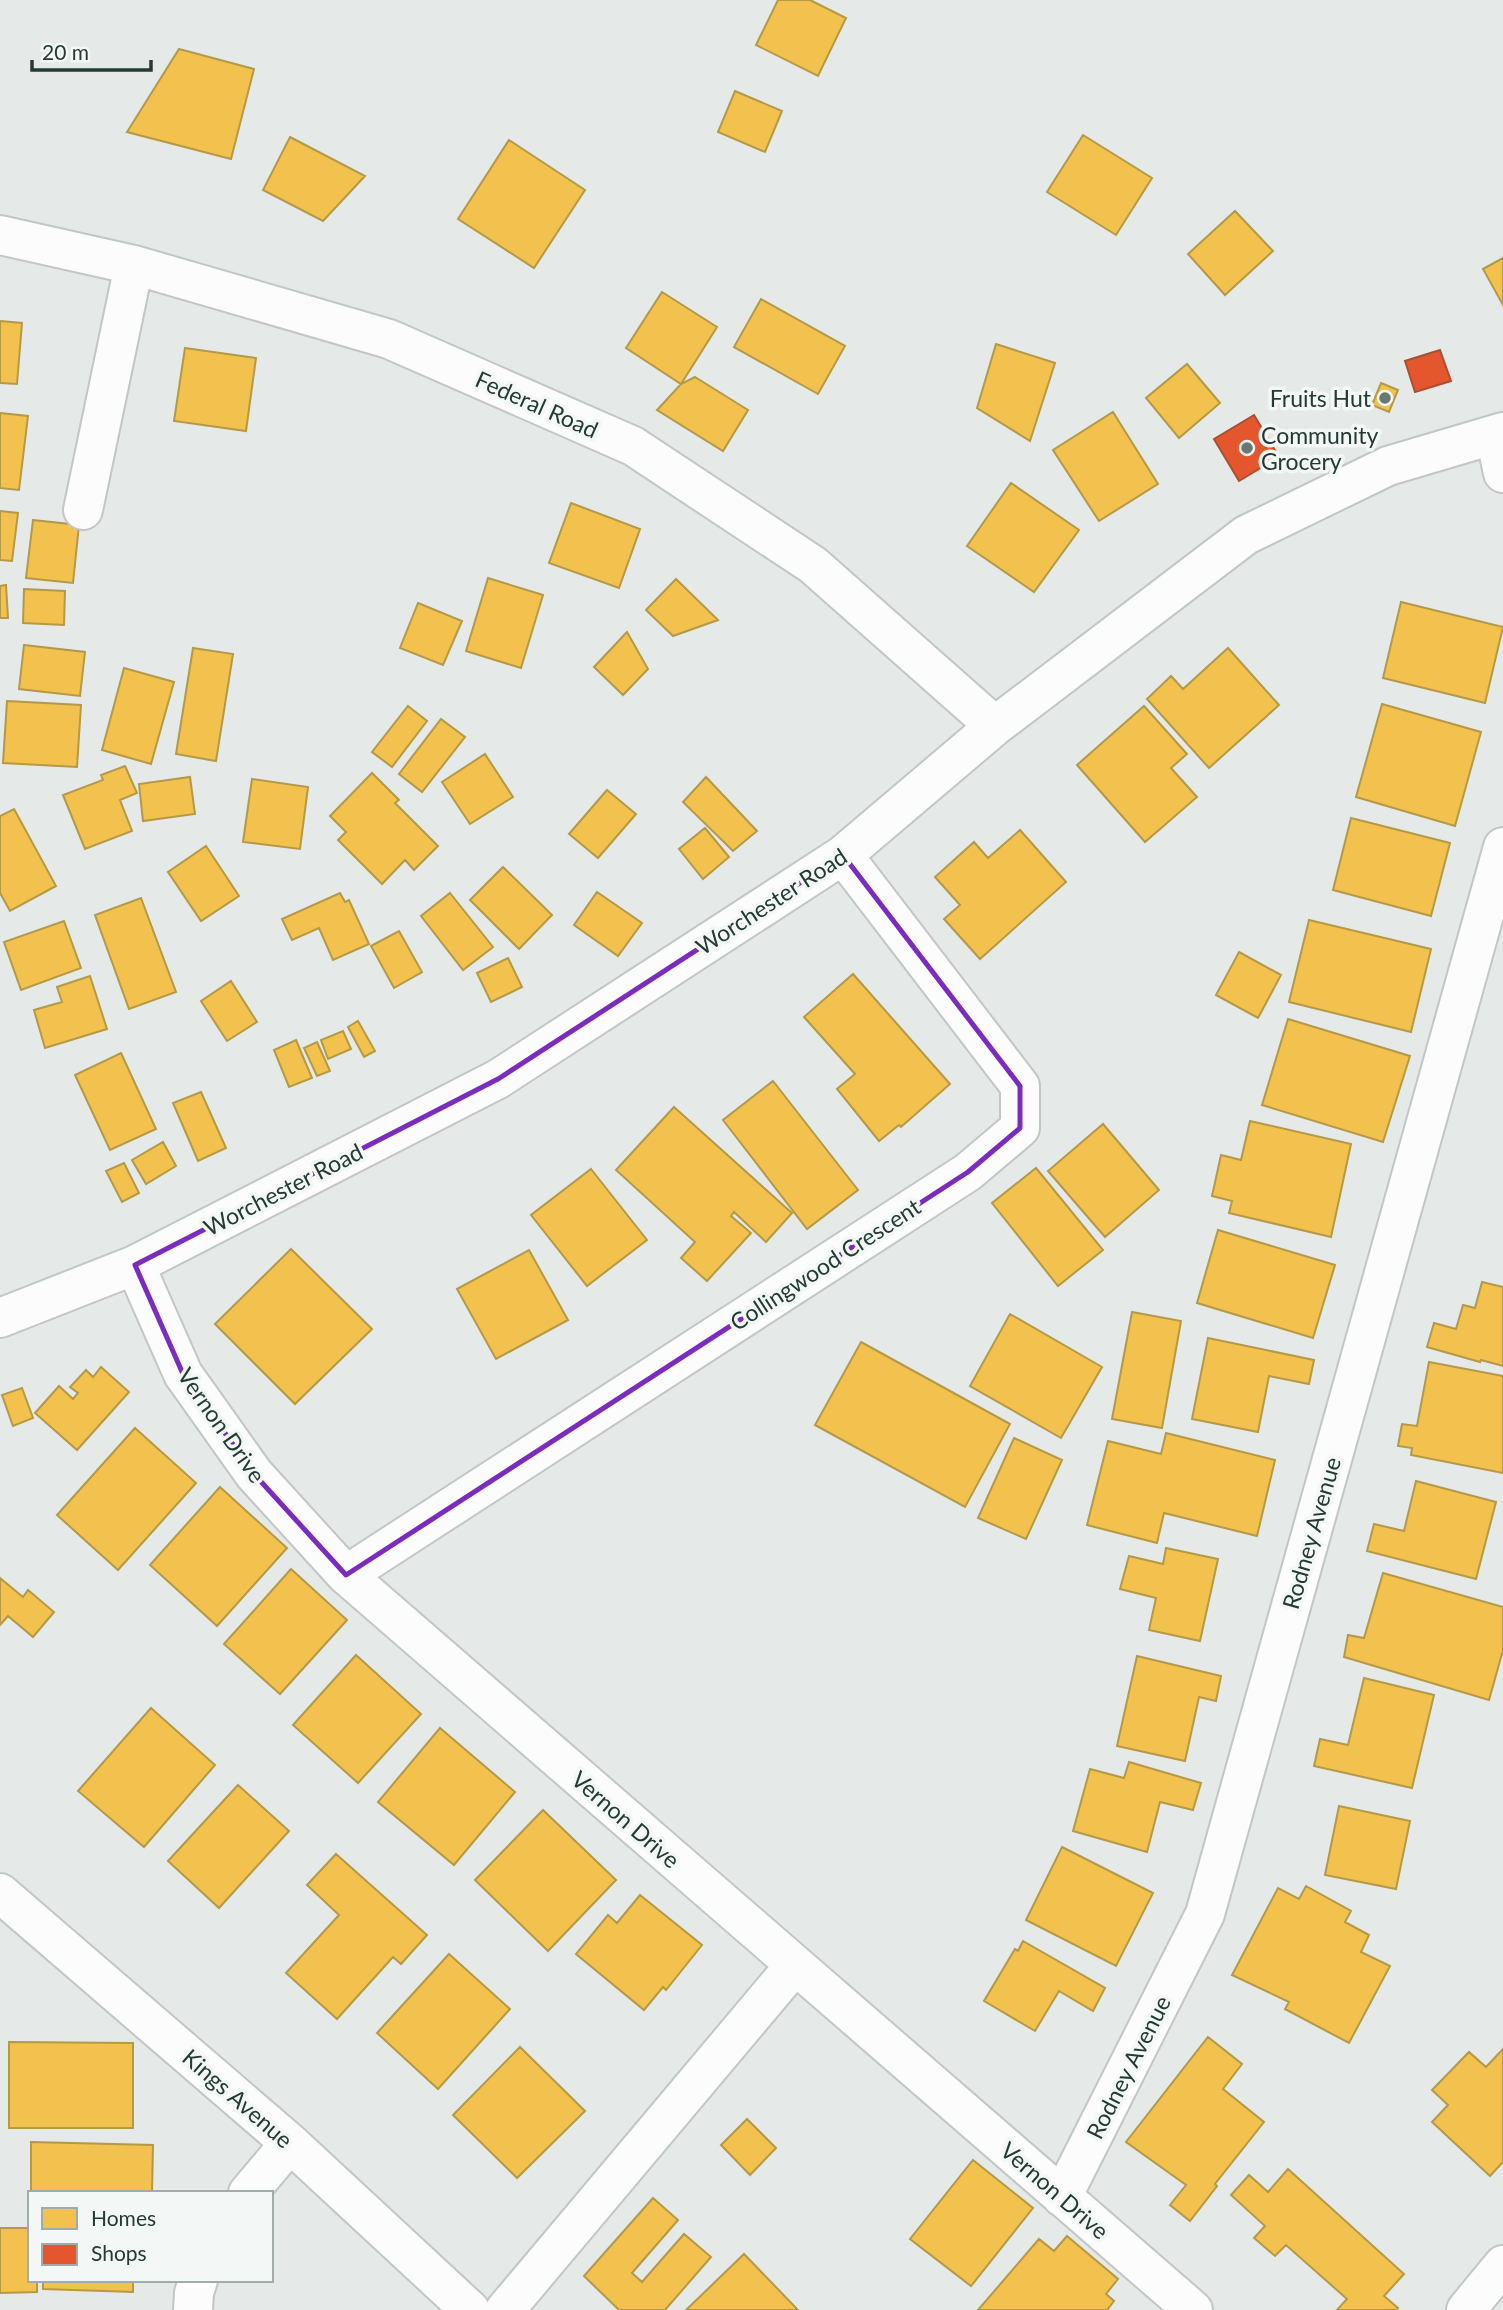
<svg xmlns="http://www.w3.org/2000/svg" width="1503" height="2310" font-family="Lato,sans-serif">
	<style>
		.homes { fill: #f2c14e; stroke: #b49946; stroke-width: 2 }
		.shops { fill: #e4572e; stroke: #aa4f30; stroke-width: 2 }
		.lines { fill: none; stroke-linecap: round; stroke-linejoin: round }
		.minor-casing { stroke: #c2c6c4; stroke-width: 42 }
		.minor { stroke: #fbfcfb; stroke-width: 38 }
		.marked { fill: none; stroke: #7b2cbf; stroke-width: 5; stroke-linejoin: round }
		.poi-dot { fill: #687873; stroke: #f3f8f6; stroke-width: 2.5 }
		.labels { text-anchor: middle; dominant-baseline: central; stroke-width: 7; stroke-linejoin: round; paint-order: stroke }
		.poi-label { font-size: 23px; fill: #243b35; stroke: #f3f8f6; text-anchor: end }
		.street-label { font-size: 23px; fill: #243b35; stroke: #f3f8f6 }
	</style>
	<rect width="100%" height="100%" fill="#e5e9e7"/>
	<path class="homes" d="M 778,0 L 810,0 L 846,18 L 818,76 L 756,45 Z
		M 179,49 L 254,69 L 231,159 L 127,132 Z
		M 735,91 L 782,111 L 765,152 L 718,132 Z
		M 1083,135 L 1152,178 L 1116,235 L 1047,192 Z
		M 290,137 L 365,176 L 323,221 L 263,190 Z
		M 509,140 L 585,190 L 534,268 L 458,219 Z
		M 1235,211 L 1273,251 L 1225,295 L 1188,254 Z
		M 1503,258 L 1503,305 L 1483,269 Z
		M 662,292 L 717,327 L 681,384 L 626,348 Z
		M 761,299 L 845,346 L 818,394 L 734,347 Z
		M 0,321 L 22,323 L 17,384 L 0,383 Z
		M 996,344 L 1055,363 L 1030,441 L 977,408 Z
		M 185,348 L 256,358 L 246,431 L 174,421 Z
		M 1187,364 L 1220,403 L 1179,438 L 1146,398 Z
		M 695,377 L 748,410 L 723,451 L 657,410 L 681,384 Z
		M 1381,383 L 1398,390 L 1389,412 L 1372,405 Z
		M 1113,412 L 1158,484 L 1099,521 L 1053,450 Z
		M 0,413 L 28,416 L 19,490 L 0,488 Z
		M 1011,483 L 1079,530 L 1034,592 L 967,546 Z
		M 571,503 L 640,529 L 619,588 L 549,563 Z
		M 0,511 L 18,513 L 12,561 L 0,560 Z
		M 33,520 L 79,525 L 73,583 L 26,578 Z
		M 488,578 L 543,595 L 521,668 L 466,651 Z
		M 676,579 L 718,620 L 673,636 L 646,610 Z
		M 6,585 L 8,618 L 0,618 L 0,586 Z
		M 24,589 L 65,591 L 64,625 L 23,623 Z
		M 1401,602 L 1503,627 L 1485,703 L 1383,678 Z
		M 418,603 L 462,621 L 443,665 L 400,648 Z
		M 627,632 L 648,669 L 623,695 L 594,667 Z
		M 24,645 L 85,652 L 80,696 L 19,689 Z
		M 193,648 L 233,654 L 216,761 L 176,754 Z
		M 1228,648 L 1279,705 L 1209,768 L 1147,699 L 1171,676 L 1183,689 Z
		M 124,668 L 174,682 L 151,764 L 102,750 Z
		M 7,701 L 81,705 L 77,767 L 3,763 Z
		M 1382,704 L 1481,732 L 1455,826 L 1356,797 Z
		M 408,706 L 427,721 L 392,767 L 372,752 Z
		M 1144,706 L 1187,754 L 1171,768 L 1197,797 L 1145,842 L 1077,765 Z
		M 441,719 L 465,737 L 422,792 L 399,774 Z
		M 485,754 L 513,797 L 470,824 L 442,782 Z
		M 125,766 L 137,793 L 120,800 L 132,831 L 85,849 L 63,795 L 103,780 L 101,775 Z
		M 372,773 L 399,800 L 395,803 L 438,846 L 414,870 L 405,860 L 382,884 L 338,840 L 346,832 L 330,816 Z
		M 190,777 L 195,814 L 143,821 L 139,784 Z
		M 706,777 L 757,831 L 733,851 L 683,802 Z
		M 252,779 L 308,787 L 300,849 L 243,842 Z
		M 607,790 L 636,814 L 598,858 L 569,834 Z
		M 14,809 L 56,886 L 10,911 L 0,893 L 0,816 Z
		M 1351,818 L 1450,843 L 1431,916 L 1333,890 Z
		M 705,828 L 729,857 L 703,879 L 679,849 Z
		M 1020,830 L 1066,882 L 980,959 L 944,919 L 960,905 L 935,877 L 974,842 L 988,858 Z
		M 206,846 L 239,896 L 201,921 L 168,872 Z
		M 503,867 L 552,915 L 519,949 L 470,900 Z
		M 597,892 L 642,923 L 618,956 L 574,925 Z
		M 340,893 L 345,902 L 349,900 L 369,944 L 333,960 L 319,928 L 292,940 L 282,919 Z
		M 450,893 L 493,947 L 463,970 L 421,916 Z
		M 141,898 L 176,992 L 129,1009 L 95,915 Z
		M 1309,920 L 1431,949 L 1411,1032 L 1289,1002 Z
		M 64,921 L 81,968 L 21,990 L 4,942 Z
		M 399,931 L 422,972 L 394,988 L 371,946 Z
		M 1239,952 L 1281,975 L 1258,1018 L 1216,995 Z
		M 508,958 L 522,987 L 491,1002 L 477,973 Z
		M 853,974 L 950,1084 L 901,1127 L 899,1125 L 879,1141 L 837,1089 L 855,1074 L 804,1017 Z
		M 90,976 L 107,1029 L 45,1048 L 34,1010 L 62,1002 L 57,987 Z
		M 231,981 L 257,1022 L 227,1041 L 201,1001 Z
		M 1288,1019 L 1410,1056 L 1383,1142 L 1262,1105 Z
		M 358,1021 L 375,1051 L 364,1057 L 348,1027 Z
		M 343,1031 L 351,1049 L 328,1059 L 321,1040 Z
		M 296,1040 L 312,1078 L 289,1087 L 274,1050 Z
		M 317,1042 L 330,1071 L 317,1076 L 304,1048 Z
		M 121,1053 L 156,1129 L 110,1150 L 75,1075 Z
		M 773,1081 L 858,1190 L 807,1229 L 723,1120 Z
		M 201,1092 L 226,1148 L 198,1161 L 173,1103 Z
		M 674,1107 L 792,1213 L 766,1242 L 734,1212 L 731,1216 L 751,1233 L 707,1281 L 681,1258 L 695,1242 L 616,1170 Z
		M 1250,1121 L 1351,1144 L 1331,1237 L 1229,1213 L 1232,1201 L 1212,1196 L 1221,1155 L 1241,1160 Z
		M 1103,1124 L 1159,1190 L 1105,1237 L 1048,1171 Z
		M 163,1142 L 176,1166 L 146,1184 L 132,1160 Z
		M 124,1163 L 139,1193 L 122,1202 L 106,1171 Z
		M 1036,1168 L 1103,1250 L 1058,1286 L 992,1203 Z
		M 591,1169 L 647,1240 L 587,1286 L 531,1215 Z
		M 1218,1230 L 1335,1265 L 1313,1338 L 1197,1303 Z
		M 291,1249 L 372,1329 L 295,1404 L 215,1324 Z
		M 529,1250 L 568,1320 L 496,1359 L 457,1289 Z
		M 1482,1282 L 1503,1287 L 1503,1366 L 1481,1360 L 1480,1362 L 1427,1347 L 1434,1323 L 1456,1329 L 1463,1305 L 1475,1308 Z
		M 1132,1312 L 1181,1321 L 1162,1428 L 1112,1419 Z
		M 1010,1314 L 1102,1367 L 1061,1438 L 970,1386 Z
		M 1208,1338 L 1314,1360 L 1309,1384 L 1269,1376 L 1258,1432 L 1192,1419 Z
		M 861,1342 L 1010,1424 L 965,1507 L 815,1425 Z
		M 1429,1362 L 1503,1376 L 1503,1473 L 1411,1455 L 1412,1448 L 1398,1446 L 1402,1424 L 1417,1426 Z
		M 101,1367 L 129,1392 L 77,1450 L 35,1413 L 59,1386 L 73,1399 L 78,1393 L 70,1387 L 86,1370 L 93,1377 Z
		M 22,1388 L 33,1418 L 13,1426 L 2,1395 Z
		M 135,1428 L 196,1483 L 118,1570 L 57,1515 Z
		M 1166,1433 L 1275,1460 L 1257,1536 L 1164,1513 L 1157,1543 L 1087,1525 L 1108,1441 L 1161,1454 Z
		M 1014,1438 L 1062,1460 L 1026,1539 L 978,1518 Z
		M 1416,1481 L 1496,1502 L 1476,1579 L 1367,1551 L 1374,1524 L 1404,1531 Z
		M 220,1487 L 287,1548 L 217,1626 L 150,1565 Z
		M 1166,1548 L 1218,1559 L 1200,1641 L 1149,1630 L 1156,1598 L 1120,1589 L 1129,1556 L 1163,1564 Z
		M 291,1569 L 347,1620 L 280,1694 L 224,1644 Z
		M 1383,1573 L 1503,1607 L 1503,1650 L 1489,1700 L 1344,1657 L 1348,1635 L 1364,1638 Z
		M 0,1578 L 23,1597 L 28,1590 L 54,1612 L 33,1637 L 8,1616 L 0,1625 Z
		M 356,1655 L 421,1714 L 358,1783 L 293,1725 Z
		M 1137,1656 L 1221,1676 L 1216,1701 L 1199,1697 L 1185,1761 L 1117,1746 Z
		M 1364,1678 L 1434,1695 L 1412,1788 L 1314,1766 L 1320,1739 L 1348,1745 Z
		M 151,1708 L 215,1765 L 144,1847 L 78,1791 Z
		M 440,1728 L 515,1792 L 454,1865 L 378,1802 Z
		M 1129,1762 L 1201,1783 L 1193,1810 L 1160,1802 L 1147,1852 L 1073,1831 L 1090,1769 L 1124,1778 Z
		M 238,1785 L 289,1831 L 219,1908 L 168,1861 Z
		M 1339,1806 L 1410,1821 L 1396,1889 L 1325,1875 Z
		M 543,1810 L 616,1880 L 548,1951 L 475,1880 Z
		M 1062,1847 L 1153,1893 L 1116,1966 L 1026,1920 Z
		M 336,1854 L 427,1935 L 401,1964 L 393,1957 L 337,2019 L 286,1973 L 339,1915 L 307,1885 Z
		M 1306,1886 L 1351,1911 L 1345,1922 L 1369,1935 L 1361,1952 L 1390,1966 L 1349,2043 L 1285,2009 L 1289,2002 L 1232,1975 L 1278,1888 L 1299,1899 Z
		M 640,1895 L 702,1945 L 666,1990 L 663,1987 L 644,2010 L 576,1954 L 608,1915 L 617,1923 Z
		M 1023,1941 L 1105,1988 L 1093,2011 L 1059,1991 L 1035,2031 L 984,2001 L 1015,1949 L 1018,1951 Z
		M 449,1954 L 510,2009 L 438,2089 L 377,2033 Z
		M 1208,2037 L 1242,2064 L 1223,2089 L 1264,2122 L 1215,2184 L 1217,2186 L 1190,2221 L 1170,2205 L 1186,2185 L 1126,2142 Z
		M 9,2042 L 133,2043 L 133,2128 L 9,2128 Z
		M 520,2047 L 585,2111 L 517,2178 L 453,2115 Z
		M 1503,2049 L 1503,2162 L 1490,2176 L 1432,2122 L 1448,2105 L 1432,2090 L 1469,2052 L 1486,2067 Z
		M 747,2119 L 776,2148 L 750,2175 L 721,2145 Z
		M 31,2142 L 153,2145 L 152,2193 L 31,2193 Z
		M 973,2160 L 1033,2208 L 971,2286 L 910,2239 Z
		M 1288,2169 L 1404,2274 L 1384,2296 L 1398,2308 L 1397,2310 L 1337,2310 L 1347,2299 L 1286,2245 L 1275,2256 L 1254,2238 L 1265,2226 L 1231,2195 L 1249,2175 L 1268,2192 Z
		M 653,2198 L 678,2220 L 632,2273 L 642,2282 L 684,2234 L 711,2257 L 665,2310 L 619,2310 L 584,2276 Z
		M 0,2228 L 30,2228 L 30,2280 L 37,2280 L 37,2292 L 0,2293 Z
		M 1067,2236 L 1118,2279 L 1106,2294 L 1114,2301 L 1107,2310 L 978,2310 L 1039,2239 L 1054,2251 Z
		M 744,2254 L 798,2310 L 686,2310 Z
		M 43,2280 L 133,2280 L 133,2292 L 43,2289 Z"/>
	<path class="shops" d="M 1440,350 L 1451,381 L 1415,392 L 1405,361 Z
		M 1254,415 L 1279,457 L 1239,481 L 1214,439 Z"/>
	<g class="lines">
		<defs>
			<path id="minor" d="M 0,235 L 134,265 L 389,339 L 633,446 L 813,565 L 995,726
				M 1495,435 L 1503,473
				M 83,510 L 134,265
				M 135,1265 L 183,1374 L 254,1474 L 346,1575 L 1193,2310
				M 0,1318 L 135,1265 L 498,1079 L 843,855 L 995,726 L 1246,535 L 1388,466 L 1503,432
				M 346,1575 L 968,1172 L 1020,1128 L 1020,1086 L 843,855
				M 0,1893 L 290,2143 L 470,2310
				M 248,2193 L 290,2143
				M 1062,2197 L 1205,1914 L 1503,847
				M 193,2310 L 194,2293 L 198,2280
				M 505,2310 L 795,1965
				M 1466,2310 L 1503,2265"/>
		</defs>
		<use href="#minor" class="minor-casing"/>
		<use href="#minor" class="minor"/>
	</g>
	<path class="marked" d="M 843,855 L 1020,1086 L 1020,1128 L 968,1172 L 346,1575 L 254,1474 L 183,1374 L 135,1265 L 498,1079 Z"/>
	<g class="poi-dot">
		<circle cx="1385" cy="398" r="7"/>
		<circle cx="1247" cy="448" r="7"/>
	</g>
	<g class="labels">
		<g class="poi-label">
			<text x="1371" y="398">Fruits Hut</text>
			<text x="1261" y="435" text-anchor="start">Community<tspan x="1261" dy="26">Grocery</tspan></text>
		</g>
		<g class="street-label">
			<text transform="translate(537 404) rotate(24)">Federal Road</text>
			<text transform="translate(771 901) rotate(-33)">Worchester Road</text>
			<text transform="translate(283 1189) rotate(-27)">Worchester Road</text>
			<text transform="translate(825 1264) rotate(-33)">Collingwood Crescent</text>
			<text transform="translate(222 1425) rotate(55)">Vernon Drive</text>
			<text transform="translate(1311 1533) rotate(-74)">Rodney Avenue</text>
			<text transform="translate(626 1819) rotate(41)">Vernon Drive</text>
			<text transform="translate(1128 2067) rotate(-63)">Rodney Avenue</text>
			<text transform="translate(238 2098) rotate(41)">Kings Avenue</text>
			<text transform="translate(1055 2190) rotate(41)">Vernon Drive</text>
		</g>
	</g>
	<rect x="28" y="2191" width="245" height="91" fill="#f3f8f6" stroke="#a0aca9" stroke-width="2"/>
	<rect x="42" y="2208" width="35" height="21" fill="#f2c14e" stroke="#a0aca9" stroke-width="2"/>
	<text x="91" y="2226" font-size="21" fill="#243b35">Homes</text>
	<rect x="42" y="2244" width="35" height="21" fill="#e4572e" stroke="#a0aca9" stroke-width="2"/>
	<text x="91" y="2261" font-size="21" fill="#243b35">Shops</text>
	<path d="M32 60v10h119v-10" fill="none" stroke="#243b35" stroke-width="3.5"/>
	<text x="42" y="60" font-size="21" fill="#243b35" stroke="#f3f8f6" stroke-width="5" paint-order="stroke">20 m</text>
</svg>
